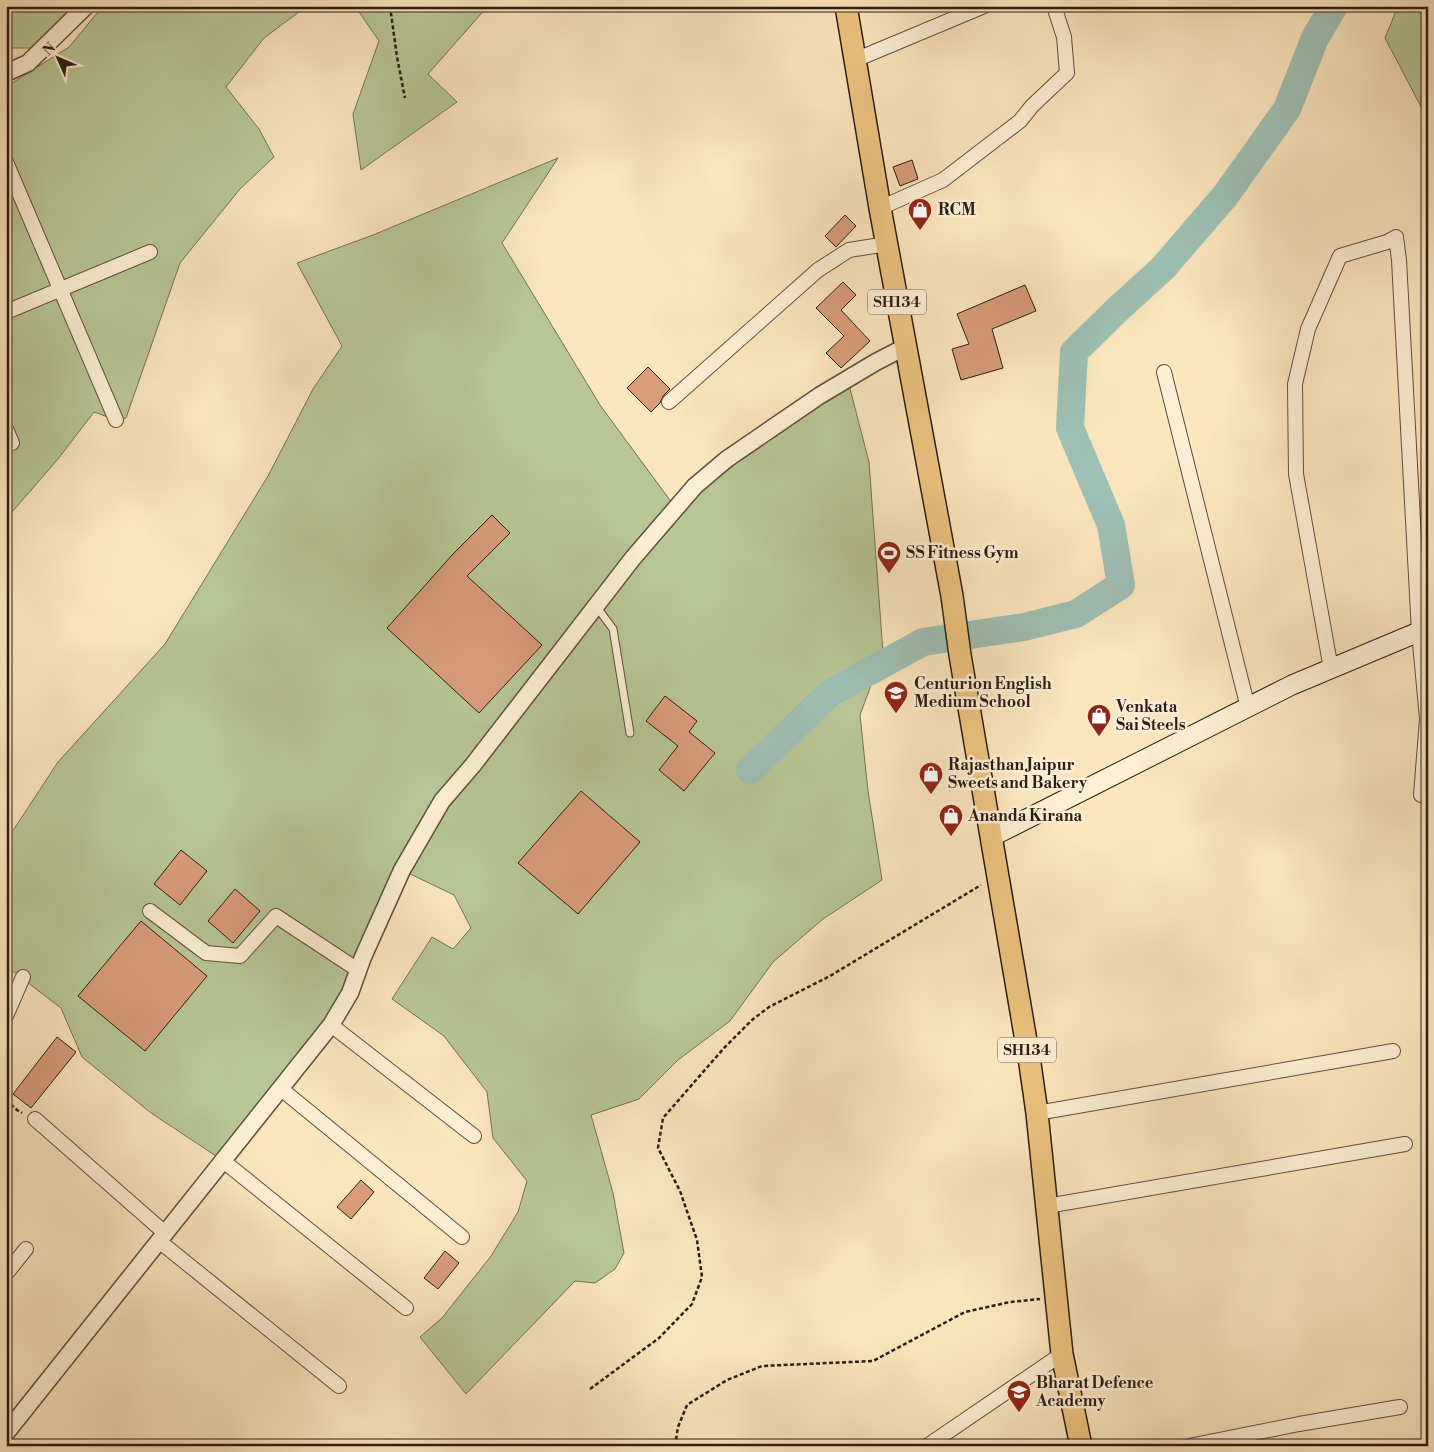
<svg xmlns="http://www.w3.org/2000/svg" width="1434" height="1452" font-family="'Libre Bodoni',serif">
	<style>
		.green { fill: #b8c695; stroke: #727155 }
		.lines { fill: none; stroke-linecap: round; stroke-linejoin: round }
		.river { stroke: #9ebfb4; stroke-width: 28 }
		.building { fill: #d89c78; stroke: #2c1c15 }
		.service-casing { stroke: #604e3f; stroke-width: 9 }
		.minor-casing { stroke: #604e3f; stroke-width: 16 }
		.tertiary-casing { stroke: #604e3f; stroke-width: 19 }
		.secondary-casing { stroke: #2c1c15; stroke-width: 21 }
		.primary-casing { stroke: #2c1c15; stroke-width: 24 }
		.path { stroke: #2c1c15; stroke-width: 2.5; stroke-dasharray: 4 2.5; stroke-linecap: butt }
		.service { stroke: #fceed4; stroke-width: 7 }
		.minor { stroke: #fceed4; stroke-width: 14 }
		.tertiary { stroke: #fceed4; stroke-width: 16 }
		.secondary { stroke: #fceed4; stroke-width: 19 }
		.primary { stroke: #edc27e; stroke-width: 21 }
		.labels { text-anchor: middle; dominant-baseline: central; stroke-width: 5; stroke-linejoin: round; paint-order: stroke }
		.shield { fill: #fceed4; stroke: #6a5b4e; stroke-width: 1 }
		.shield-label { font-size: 15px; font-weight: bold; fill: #2c1c15 }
		.poi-label { font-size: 16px; font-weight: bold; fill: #2c1c15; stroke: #fceed4; text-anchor: start }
	</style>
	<rect width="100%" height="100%" fill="#fae5bd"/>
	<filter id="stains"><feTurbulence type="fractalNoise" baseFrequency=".004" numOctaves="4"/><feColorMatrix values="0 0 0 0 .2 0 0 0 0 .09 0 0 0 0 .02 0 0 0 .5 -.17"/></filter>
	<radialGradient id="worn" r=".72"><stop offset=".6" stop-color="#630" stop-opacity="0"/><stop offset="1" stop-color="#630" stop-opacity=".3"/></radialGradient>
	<path class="green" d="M 6,6 L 81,6 L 47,48 L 6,48 Z
		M 103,6 L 307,6 L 264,38 L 226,87 L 259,129 L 274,157 L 240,189 L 180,263 L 126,418 L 116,420 L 94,412 L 58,459 L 6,519 L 6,87 L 69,47 Z
		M 355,6 L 488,6 L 428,74 L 457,102 L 361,170 L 353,114 L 379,41 Z
		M 1398,6 L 1428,6 L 1428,120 L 1385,38 Z
		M 558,158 L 502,243 L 600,405 L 672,503 L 695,486 L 849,385 L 869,462 L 883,653 L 860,715 L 868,791 L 882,880 L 823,919 L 773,962 L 730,1021 L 678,1060 L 639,1099 L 591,1115 L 613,1193 L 624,1253 L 615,1269 L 595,1283 L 575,1281 L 466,1394 L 420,1337 L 442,1318 L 491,1256 L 518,1212 L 527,1181 L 493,1138 L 487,1092 L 444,1036 L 392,999 L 432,937 L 453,949 L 471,928 L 454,895 L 402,870 L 350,993 L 222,1160 L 151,1113 L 82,1057 L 61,1008 L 6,966 L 6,841 L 58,762 L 165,644 L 268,476 L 313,389 L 342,346 L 297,263 L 373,235 Z"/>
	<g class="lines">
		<path class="river" d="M 750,770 L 830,693 L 923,642 L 1024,627 L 1076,614 L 1121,585 L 1111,525 L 1070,428 L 1074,352 L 1118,309 L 1163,268 L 1225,196 L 1287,109 L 1315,38 L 1334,6"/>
	</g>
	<path class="building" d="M 912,160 L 918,179 L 900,186 L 893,167 Z
		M 845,215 L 856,226 L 836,247 L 825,236 Z
		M 843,282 L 856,295 L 841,310 L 870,341 L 841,368 L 826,353 L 844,336 L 816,308 Z
		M 1025,285 L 1036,311 L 992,329 L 1003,368 L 961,380 L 952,349 L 969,344 L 957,314 Z
		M 648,367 L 670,389 L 663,396 L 660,403 L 651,412 L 627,388 Z
		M 492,515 L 510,533 L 467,576 L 542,645 L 479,713 L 387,628 L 453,554 Z
		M 665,696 L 697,721 L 689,732 L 715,753 L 684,791 L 659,770 L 678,746 L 646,721 Z
		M 581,791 L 640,842 L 578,914 L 518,863 Z
		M 181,850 L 207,871 L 180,905 L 154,884 Z
		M 235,889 L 260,911 L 233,943 L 208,921 Z
		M 141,921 L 207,976 L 145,1051 L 78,996 Z
		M 57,1037 L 76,1052 L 31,1108 L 13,1094 Z
		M 361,1180 L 374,1192 L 351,1219 L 337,1207 Z
		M 445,1251 L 459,1263 L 438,1289 L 424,1278 Z"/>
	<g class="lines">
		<defs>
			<path id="service" d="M 596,606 L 613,629 L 630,733"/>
			<path id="minor" d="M 855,60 L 984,6
				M 6,162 L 116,420
				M 880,208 L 943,180 L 1020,121 L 1032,106 L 1067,73 L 1064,37 L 1054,6
				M 6,312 L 150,252
				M 1164,372 L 1248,708
				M 669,402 L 818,270 L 849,250 L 887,244
				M 6,429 L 12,443
				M 1331,669 L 1296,474 L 1295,384 L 1308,329 L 1340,256 L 1387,242 L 1396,237 L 1399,260 L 1419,632 L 1427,719 L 1421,795
				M 150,911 L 206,953 L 240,956 L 276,916 L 358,970
				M 6,1016 L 23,977
				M 331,1025 L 474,1136
				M 280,1088 L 462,1237
				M 1037,1113 L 1393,1051
				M 35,1119 L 165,1233
				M 222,1160 L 406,1308
				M 1047,1206 L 1405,1144
				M 159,1241 L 339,1386
				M 6,1274 L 26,1249
				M 927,1446 L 1062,1354
				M 1189,1446 L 1299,1424 L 1400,1407"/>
			<path id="tertiary" d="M 6,73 L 28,63 L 86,6
				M 6,1433 L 331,1025 L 350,993 L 363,957 L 402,870 L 442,801 L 473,765 L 633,558 L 695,486 L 727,459 L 819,396 L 876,362 L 905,347"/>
			<path id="secondary" d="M 991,837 L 1292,685 L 1428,628"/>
			<path id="primary" d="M 846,6 L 880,208 L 952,596 L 960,655 L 1030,1064 L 1037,1113 L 1062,1354 L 1081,1446"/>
		</defs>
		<use href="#service" class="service-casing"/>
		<use href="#minor" class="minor-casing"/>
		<use href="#tertiary" class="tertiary-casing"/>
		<use href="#secondary" class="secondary-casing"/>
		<use href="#primary" class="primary-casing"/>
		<path class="path" d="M 390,6 L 397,57 L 405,98
			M 6,1100 L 17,1110 L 22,1113
			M 590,1389 L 659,1338 L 692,1304 L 702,1277 L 697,1240 L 680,1191 L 658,1148 L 663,1118 L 724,1048 L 752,1020 L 769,1007 L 830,976 L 981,885
			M 675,1446 L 678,1427 L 687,1405 L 727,1380 L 762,1366 L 873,1361 L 965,1312 L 1010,1302 L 1040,1299"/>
		<use href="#service" class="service"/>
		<use href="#minor" class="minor"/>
		<use href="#tertiary" class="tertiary"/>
		<use href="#secondary" class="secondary"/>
		<use href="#primary" class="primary"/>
	</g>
	<defs>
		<symbol id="shop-pin" viewBox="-11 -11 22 30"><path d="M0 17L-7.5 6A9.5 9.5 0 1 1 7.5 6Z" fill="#8f2418" stroke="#fceed4"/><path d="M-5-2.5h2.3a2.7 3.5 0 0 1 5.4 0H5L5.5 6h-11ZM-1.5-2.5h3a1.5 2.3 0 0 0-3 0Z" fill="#fff"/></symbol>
		<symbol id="stadium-pin" viewBox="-11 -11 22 30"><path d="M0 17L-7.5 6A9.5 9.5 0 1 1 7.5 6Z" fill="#8f2418" stroke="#fceed4"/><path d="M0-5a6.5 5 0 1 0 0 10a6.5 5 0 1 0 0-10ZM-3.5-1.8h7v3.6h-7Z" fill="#fff"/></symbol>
		<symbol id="school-pin" viewBox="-11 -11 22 30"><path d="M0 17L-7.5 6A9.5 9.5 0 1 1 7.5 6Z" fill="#8f2418" stroke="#fceed4"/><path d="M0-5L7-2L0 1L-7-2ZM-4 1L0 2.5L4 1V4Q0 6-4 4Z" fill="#fff"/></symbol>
	</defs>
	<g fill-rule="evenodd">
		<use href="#shop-pin" x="906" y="196" width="28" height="38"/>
		<use href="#stadium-pin" x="875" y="539" width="28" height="38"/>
		<use href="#school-pin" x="882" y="679" width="28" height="38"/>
		<use href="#shop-pin" x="1085" y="702" width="28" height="38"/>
		<use href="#shop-pin" x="917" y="760" width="28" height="38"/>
		<use href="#shop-pin" x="937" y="802" width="28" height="38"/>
		<use href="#school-pin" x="1005" y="1378" width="28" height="38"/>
	</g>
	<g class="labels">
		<g class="shield">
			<rect x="868" y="289.5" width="58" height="25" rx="4"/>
			<rect x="998" y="1037.5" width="58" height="25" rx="4"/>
		</g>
		<g class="shield-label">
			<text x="897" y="302">SH134</text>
			<text x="1027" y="1050">SH134</text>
		</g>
		<g class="poi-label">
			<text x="938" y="210">RCM</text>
			<text x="906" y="553">SS Fitness Gym</text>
			<text x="914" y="684">Centurion English<tspan x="914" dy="18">Medium School</tspan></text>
			<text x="1116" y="707">Venkata<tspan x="1116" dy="18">Sai Steels</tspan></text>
			<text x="948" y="765">Rajasthan Jaipur<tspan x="948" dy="18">Sweets and Bakery</tspan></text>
			<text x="968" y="816">Ananda Kirana</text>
			<text x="1036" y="1383">Bharat Defence<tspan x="1036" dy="18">Academy</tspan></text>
		</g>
	</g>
	<rect width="1434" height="1452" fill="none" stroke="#fae5bd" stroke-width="25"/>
	<rect x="8" y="8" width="1419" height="1437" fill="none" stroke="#2c1c15" stroke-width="2.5"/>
	<rect x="12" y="12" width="1409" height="1427" fill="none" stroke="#2c1c15"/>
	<g transform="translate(58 58) rotate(315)" stroke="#fceed4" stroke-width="4" paint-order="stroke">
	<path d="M0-4L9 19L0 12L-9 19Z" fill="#2c1c15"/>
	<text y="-8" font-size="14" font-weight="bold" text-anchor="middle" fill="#2c1c15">N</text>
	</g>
	<rect width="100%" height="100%" filter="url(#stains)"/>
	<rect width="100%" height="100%" fill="url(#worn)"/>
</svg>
